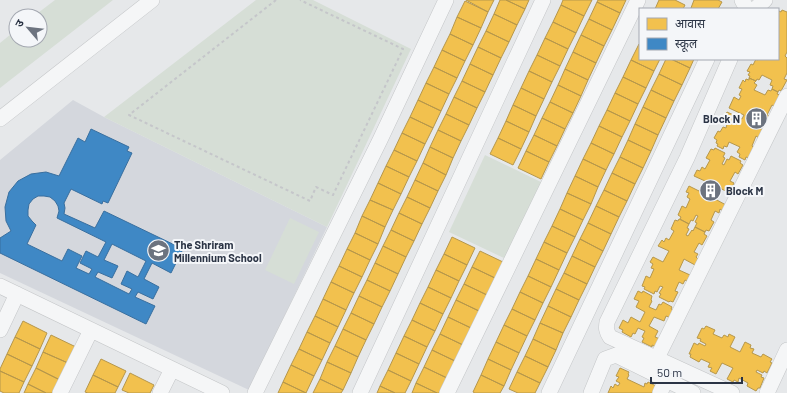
<svg xmlns="http://www.w3.org/2000/svg" width="787" height="393" font-family="Barlow,'Noto Sans Devanagari',sans-serif">
	<style>
		.built { fill: #d4d7dd }
		.green { fill: #d6ded6 }
		.homes { fill: #f2c14e; stroke: #b6974b }
		.schools { fill: #3f88c5; stroke: #396f9f; fill-rule: evenodd }
		.lines { fill: none; stroke-linecap: round; stroke-linejoin: round }
		.street-casing { stroke: #c4c6c8; stroke-width: 16 }
		.path { stroke: #c5c6ca; stroke-width: 2; stroke-dasharray: 3 3; stroke-linecap: butt }
		.street { stroke: #f5f6f7; stroke-width: 15 }
		.labels { text-anchor: middle; dominant-baseline: central; stroke-width: 4; stroke-linejoin: round; paint-order: stroke }
		.poi-label { font-size: 11px; font-weight: bold; fill: #2b3445; stroke: #f4f6f9; text-anchor: start }
	</style>
	<rect width="100%" height="100%" fill="#e6e8ea"/>
	<path class="built" d="M 73,100 L 104,117 L 327,227 L 249,390 L 0,273 L 0,160 Z"/>
	<path class="green" d="M 55,0 L 113,0 L 0,88 L 0,43 L 16,30 L 16,40 L 40,40 L 40,16 L 34,16 Z
		M 256,0 L 313,0 L 411,49 L 327,227 L 104,117 Z
		M 485,155 L 543,183 L 506,259 L 449,232 Z
		M 290,218 L 319,232 L 294,284 L 265,270 Z"/>
	<path class="homes" d="M 466,0 L 494,0 L 488,12 Z
		M 500,0 L 506,0 L 525,9 L 517,25 L 494,14 Z
		M 506,0 L 529,0 L 525,9 Z
		M 563,0 L 592,0 L 584,16 L 561,5 Z
		M 598,0 L 626,0 L 620,13 L 597,2 Z
		M 659,0 L 675,0 L 685,5 L 683,9 L 655,9 Z
		M 694,0 L 718,0 L 722,2 L 718,9 L 694,9 L 691,8 Z
		M 465,1 L 488,12 L 481,28 L 457,17 Z
		M 597,2 L 620,13 L 612,30 L 589,19 Z
		M 561,5 L 584,16 L 576,33 L 553,22 Z
		M 782,10 L 787,12 L 787,52 L 785,56 L 787,58 L 787,73 L 784,79 L 787,80 L 781,91 L 779,90 L 778,92 L 772,89 L 773,86 L 770,85 L 772,80 L 762,75 L 759,80 L 757,79 L 756,81 L 749,78 L 750,76 L 748,75 L 750,72 L 747,71 L 751,64 L 753,65 L 756,59 L 758,60 L 759,59 L 778,59 L 778,13 L 779,11 L 781,12 Z
		M 494,14 L 517,25 L 509,42 L 486,31 Z
		M 457,17 L 481,28 L 473,45 L 450,34 Z
		M 589,19 L 612,30 L 604,46 L 581,35 Z
		M 553,22 L 576,33 L 568,49 L 545,38 Z
		M 486,31 L 509,42 L 501,58 L 478,47 Z
		M 450,34 L 473,45 L 465,61 L 442,50 Z
		M 581,35 L 604,46 L 596,63 L 573,52 Z
		M 545,38 L 568,49 L 560,66 L 537,55 Z
		M 639,44 L 640,44 L 640,59 L 660,59 L 654,71 L 631,60 Z
		M 478,47 L 501,58 L 493,75 L 470,64 Z
		M 442,50 L 465,61 L 457,78 L 434,67 Z
		M 573,52 L 596,63 L 588,80 L 565,69 Z
		M 537,55 L 560,66 L 552,82 L 529,71 Z
		M 666,59 L 671,59 L 690,68 L 682,85 L 659,74 Z
		M 671,59 L 694,59 L 690,68 Z
		M 631,60 L 654,71 L 646,88 L 623,77 Z
		M 470,64 L 493,75 L 485,92 L 462,81 Z
		M 434,67 L 457,78 L 449,94 L 426,83 Z
		M 565,69 L 588,80 L 581,96 L 558,85 Z
		M 529,71 L 552,82 L 544,99 L 521,88 Z
		M 659,74 L 682,85 L 674,101 L 651,90 Z
		M 623,77 L 646,88 L 638,104 L 615,93 Z
		M 749,78 L 756,81 L 754,83 L 757,85 L 754,90 L 765,95 L 768,90 L 771,91 L 772,89 L 778,92 L 777,94 L 780,95 L 774,106 L 772,105 L 767,115 L 770,116 L 765,125 L 754,119 L 752,124 L 763,130 L 759,138 L 756,136 L 752,146 L 754,148 L 749,158 L 746,157 L 745,160 L 739,157 L 740,154 L 737,152 L 740,147 L 729,142 L 727,147 L 724,146 L 723,149 L 717,146 L 718,144 L 716,143 L 717,140 L 714,138 L 718,131 L 720,132 L 723,127 L 726,128 L 727,124 L 723,121 L 727,112 L 742,119 L 744,115 L 729,108 L 734,97 L 739,100 L 741,96 L 739,95 L 742,89 L 739,88 L 743,80 L 745,82 L 746,79 L 749,80 Z
		M 462,81 L 485,92 L 477,108 L 454,97 Z
		M 426,83 L 449,94 L 441,111 L 418,100 Z
		M 558,85 L 581,96 L 573,113 L 550,102 Z
		M 521,88 L 544,99 L 536,116 L 513,105 Z
		M 651,90 L 674,101 L 666,118 L 643,107 Z
		M 615,93 L 638,104 L 630,121 L 607,110 Z
		M 454,97 L 477,108 L 469,125 L 446,114 Z
		M 418,100 L 441,111 L 433,128 L 410,117 Z
		M 550,102 L 573,113 L 565,129 L 542,118 Z
		M 513,105 L 536,116 L 529,132 L 506,121 Z
		M 643,107 L 666,118 L 658,135 L 635,124 Z
		M 607,110 L 630,121 L 622,137 L 599,126 Z
		M 446,114 L 469,125 L 461,141 L 438,130 Z
		M 410,117 L 433,128 L 425,144 L 402,133 Z
		M 542,118 L 565,129 L 557,146 L 534,135 Z
		M 506,121 L 529,132 L 521,149 L 498,138 Z
		M 635,124 L 658,135 L 651,151 L 628,140 Z
		M 599,126 L 622,137 L 614,154 L 591,143 Z
		M 438,130 L 461,141 L 453,158 L 430,147 Z
		M 402,133 L 425,144 L 417,161 L 394,150 Z
		M 534,135 L 557,146 L 549,162 L 526,151 Z
		M 498,138 L 521,149 L 513,165 L 490,154 Z
		M 628,140 L 651,151 L 643,168 L 620,157 Z
		M 591,143 L 614,154 L 606,170 L 583,159 Z
		M 430,147 L 453,158 L 446,175 L 423,163 Z
		M 715,148 L 725,153 L 723,157 L 725,158 L 722,164 L 724,165 L 727,159 L 729,160 L 731,156 L 741,161 L 740,163 L 743,165 L 738,174 L 735,172 L 730,181 L 734,183 L 732,187 L 734,188 L 731,194 L 720,188 L 715,199 L 726,205 L 723,211 L 720,209 L 719,213 L 715,211 L 711,220 L 714,222 L 709,231 L 706,230 L 705,232 L 695,227 L 697,223 L 695,222 L 698,216 L 696,215 L 693,221 L 691,220 L 689,224 L 680,219 L 681,217 L 678,215 L 682,206 L 686,208 L 690,199 L 687,197 L 689,193 L 686,192 L 689,186 L 699,191 L 705,181 L 694,176 L 697,170 L 700,171 L 702,167 L 705,169 L 710,160 L 706,158 L 711,149 L 714,150 Z
		M 394,150 L 417,161 L 409,177 L 386,166 Z
		M 526,151 L 549,162 L 541,179 L 518,168 Z
		M 620,157 L 643,168 L 635,184 L 612,173 Z
		M 583,159 L 606,170 L 598,187 L 575,176 Z
		M 423,163 L 446,175 L 438,191 L 415,180 Z
		M 386,166 L 409,177 L 401,194 L 378,183 Z
		M 612,173 L 635,184 L 627,201 L 604,190 Z
		M 575,176 L 598,187 L 591,204 L 567,193 Z
		M 415,180 L 438,191 L 430,208 L 407,197 Z
		M 378,183 L 401,194 L 393,210 L 370,200 Z
		M 604,190 L 627,201 L 619,217 L 596,206 Z
		M 567,193 L 591,204 L 583,220 L 560,209 Z
		M 407,197 L 430,208 L 422,224 L 399,213 Z
		M 370,200 L 393,210 L 385,227 L 362,216 Z
		M 596,206 L 619,217 L 611,234 L 588,223 Z
		M 560,209 L 583,220 L 575,237 L 552,226 Z
		M 399,213 L 422,224 L 414,241 L 391,230 Z
		M 362,216 L 385,227 L 378,244 L 355,233 Z
		M 679,219 L 689,224 L 687,228 L 689,229 L 686,235 L 688,236 L 692,230 L 693,231 L 695,227 L 705,232 L 704,234 L 707,236 L 702,245 L 699,243 L 694,252 L 698,254 L 696,257 L 698,259 L 695,265 L 684,259 L 679,270 L 690,275 L 687,281 L 685,280 L 683,284 L 679,282 L 675,291 L 678,292 L 673,302 L 670,301 L 669,302 L 659,297 L 661,294 L 659,293 L 663,287 L 660,286 L 657,292 L 655,291 L 654,294 L 644,289 L 645,287 L 642,286 L 646,276 L 650,278 L 654,269 L 651,268 L 653,264 L 650,262 L 653,257 L 663,262 L 669,251 L 658,246 L 662,240 L 664,242 L 666,238 L 669,240 L 674,231 L 671,229 L 675,220 L 678,221 Z
		M 588,223 L 611,234 L 603,251 L 580,239 Z
		M 552,226 L 575,237 L 567,253 L 544,242 Z
		M 391,230 L 414,241 L 406,257 L 383,246 Z
		M 355,233 L 378,244 L 370,260 L 347,249 Z
		M 452,237 L 475,248 L 467,265 L 444,254 Z
		M 580,239 L 603,251 L 595,267 L 572,256 Z
		M 544,242 L 567,253 L 559,270 L 536,259 Z
		M 383,246 L 406,257 L 398,274 L 375,263 Z
		M 347,249 L 370,260 L 362,277 L 339,266 Z
		M 480,251 L 503,262 L 495,278 L 472,267 Z
		M 444,254 L 467,265 L 459,281 L 436,270 Z
		M 572,256 L 595,267 L 587,284 L 564,273 Z
		M 536,259 L 559,270 L 551,287 L 528,276 Z
		M 375,263 L 398,274 L 390,291 L 367,280 Z
		M 339,266 L 362,277 L 354,293 L 331,282 Z
		M 472,267 L 495,278 L 487,295 L 464,284 Z
		M 436,270 L 459,281 L 451,298 L 428,287 Z
		M 564,273 L 587,284 L 579,300 L 556,289 Z
		M 528,276 L 551,287 L 543,303 L 520,292 Z
		M 367,280 L 390,291 L 382,307 L 359,296 Z
		M 331,282 L 354,293 L 346,310 L 323,299 Z
		M 464,284 L 487,295 L 479,311 L 456,300 Z
		M 428,287 L 451,298 L 443,314 L 420,303 Z
		M 556,289 L 579,300 L 571,317 L 548,306 Z
		M 638,291 L 642,293 L 643,291 L 652,296 L 651,300 L 652,301 L 649,307 L 656,310 L 659,304 L 661,305 L 663,302 L 672,307 L 671,309 L 675,310 L 671,318 L 666,316 L 664,321 L 654,317 L 649,326 L 658,331 L 655,337 L 660,339 L 656,347 L 652,345 L 652,347 L 642,342 L 644,338 L 642,337 L 645,331 L 638,328 L 635,334 L 633,333 L 631,337 L 622,332 L 623,330 L 619,328 L 623,320 L 628,323 L 631,317 L 640,322 L 645,312 L 636,307 L 639,301 L 634,299 Z
		M 520,292 L 543,303 L 535,320 L 512,309 Z
		M 359,296 L 382,307 L 374,324 L 351,313 Z
		M 323,299 L 346,310 L 338,327 L 315,316 Z
		M 456,300 L 479,311 L 471,328 L 448,317 Z
		M 420,303 L 443,314 L 435,331 L 412,320 Z
		M 548,306 L 571,317 L 563,333 L 540,323 Z
		M 512,309 L 535,320 L 527,336 L 504,325 Z
		M 351,313 L 374,324 L 366,340 L 343,329 Z
		M 315,316 L 338,327 L 330,343 L 307,332 Z
		M 448,317 L 471,328 L 463,345 L 440,334 Z
		M 412,320 L 435,331 L 427,347 L 404,336 Z
		M 23,321 L 47,333 L 40,349 L 15,337 Z
		M 540,323 L 563,333 L 556,350 L 533,339 Z
		M 504,325 L 527,336 L 519,353 L 496,342 Z
		M 706,326 L 715,330 L 713,334 L 722,338 L 724,335 L 728,337 L 729,334 L 735,337 L 730,347 L 740,352 L 745,342 L 751,345 L 750,348 L 754,349 L 752,353 L 761,357 L 763,354 L 772,359 L 770,362 L 772,363 L 767,373 L 764,371 L 763,373 L 757,370 L 756,372 L 762,375 L 761,377 L 764,378 L 760,388 L 758,388 L 756,391 L 747,386 L 748,383 L 739,378 L 738,382 L 734,380 L 733,382 L 727,379 L 733,368 L 722,363 L 716,374 L 710,371 L 712,368 L 708,367 L 710,363 L 701,359 L 699,362 L 690,357 L 691,354 L 689,354 L 694,343 L 698,345 L 699,343 L 705,346 L 706,344 L 700,341 L 701,339 L 697,338 L 702,328 L 704,329 Z
		M 343,329 L 366,340 L 358,357 L 335,346 Z
		M 307,332 L 330,343 L 322,360 L 299,349 Z
		M 440,334 L 463,345 L 455,361 L 432,350 Z
		M 51,335 L 76,347 L 68,363 L 43,352 Z
		M 404,336 L 427,347 L 419,364 L 396,353 Z
		M 15,337 L 40,349 L 32,366 L 7,354 Z
		M 533,339 L 556,350 L 548,367 L 525,356 Z
		M 496,342 L 519,353 L 511,370 L 488,359 Z
		M 335,346 L 358,357 L 351,373 L 327,362 Z
		M 299,349 L 322,360 L 314,376 L 291,365 Z
		M 432,350 L 455,361 L 447,378 L 424,367 Z
		M 43,352 L 68,363 L 60,380 L 36,368 Z
		M 396,353 L 419,364 L 411,381 L 388,370 Z
		M 7,354 L 32,366 L 24,382 L 0,371 L 0,369 Z
		M 525,356 L 548,367 L 540,383 L 517,372 Z
		M 101,359 L 126,371 L 118,387 L 93,375 Z
		M 488,359 L 511,370 L 504,386 L 481,375 Z
		M 327,362 L 351,373 L 343,390 L 320,379 Z
		M 291,365 L 314,376 L 306,393 L 283,382 Z
		M 424,367 L 447,378 L 440,393 L 437,393 L 416,383 Z
		M 36,368 L 60,380 L 54,393 L 46,393 L 28,384 Z
		M 620,368 L 629,372 L 628,374 L 629,375 L 627,379 L 644,387 L 645,383 L 647,384 L 648,382 L 656,386 L 653,393 L 608,393 L 611,386 L 613,388 L 615,384 L 618,386 L 620,383 L 616,381 L 619,377 L 616,376 Z
		M 388,370 L 411,381 L 405,393 L 395,393 L 380,386 Z
		M 0,371 L 24,382 L 19,393 L 4,393 L 0,391 Z
		M 517,372 L 540,383 L 535,393 L 518,393 L 509,389 Z
		M 130,373 L 154,385 L 150,393 L 129,393 L 122,390 Z
		M 93,375 L 118,387 L 115,393 L 88,393 L 85,392 Z
		M 481,375 L 504,386 L 500,393 L 475,393 L 473,392 Z
		M 320,379 L 343,390 L 341,393 L 313,393 Z
		M 283,382 L 306,393 L 278,393 Z
		M 416,383 L 437,393 L 412,393 Z
		M 28,384 L 46,393 L 24,393 Z
		M 380,386 L 395,393 L 377,393 Z"/>
	<path class="schools" d="M 91,129 L 129,147 L 127,151 L 132,153 L 108,203 L 103,201 L 102,204 L 71,189 L 64,203 L 65,208 L 64,214 L 95,228 L 104,211 L 183,249 L 171,273 L 152,263 L 144,279 L 159,287 L 153,299 L 138,292 L 135,297 L 155,306 L 146,324 L 0,253 L 0,238 L 11,231 L 6,221 L 5,207 L 9,192 L 18,181 L 31,174 L 46,172 L 59,176 L 78,138 L 85,142 ZM 38,196 L 44,196 L 50,197 L 55,201 L 58,206 L 59,211 L 57,218 L 106,242 L 98,257 L 86,251 L 80,263 L 92,269 L 89,274 L 76,268 L 82,256 L 68,249 L 62,261 L 27,244 L 36,225 L 32,221 L 28,216 L 28,210 L 29,204 L 33,199 ZM 112,244 L 146,261 L 138,277 L 127,271 L 121,284 L 132,289 L 129,294 L 95,277 L 98,272 L 112,278 L 118,266 L 104,260 Z"/>
	<g class="lines">
		<defs>
			<path id="street" d="M 742,0 L 747,9
				M 755,9 L 765,0
				M 730,59 L 687,158 L 607,322 C 606,328 606,331 610,337 L 732,393
				M 0,119 L 152,0
				M 0,286 L 222,393
				M 0,330 L 17,294
				M 657,358 L 787,96
				M 60,393 L 91,330
				M 160,393 L 172,369
				M 255,393 L 380,140 L 446,0
				M 360,393 L 543,0
				M 447,393 L 638,0
				M 549,393 L 707,59
				M 591,393 L 605,359 L 616,355 L 693,393
				M 660,393 L 666,380
				M 767,393 L 787,350"/>
		</defs>
		<use href="#street" class="street-casing"/>
		<path class="path" d="M 276,0 L 129,115 L 310,201 L 316,187 L 333,195 L 403,49 L 300,0"/>
		<use href="#street" class="street"/>
	</g>
	<defs>
		<symbol id="building-disc" viewBox="-11 -11 22 22"><circle r="9.5" fill="#6c737f" stroke="#f4f6f9"/><path d="M-4-6H4V6H1V3H-1V6H-4ZM-2.5-4.3h1.7v1.8h-1.7ZM.8-4.3h1.7v1.8H.8ZM-2.5-1h1.7V.8h-1.7ZM.8-1h1.7V.8H.8Z" fill="#fff"/></symbol>
		<symbol id="school-disc" viewBox="-11 -11 22 22"><circle r="9.5" fill="#6c737f" stroke="#f4f6f9"/><path d="M0-5L7-2L0 1L-7-2ZM-4 1L0 2.5L4 1V4Q0 6-4 4Z" fill="#fff"/></symbol>
	</defs>
	<g fill-rule="evenodd">
		<use href="#building-disc" x="744" y="106" width="25" height="25"/>
		<use href="#building-disc" x="698" y="178" width="25" height="25"/>
		<use href="#school-disc" x="146" y="238" width="25" height="25"/>
	</g>
	<g class="labels">
		<g class="poi-label">
			<text x="740" y="118" text-anchor="end">Block N</text>
			<text x="726" y="190">Block M</text>
			<text x="174" y="244">The Shriram<tspan x="174" dy="13">Millennium School</tspan></text>
		</g>
	</g>
	<rect x="639" y="8" width="140" height="52" fill="#f4f6f9" stroke="#a4a8b1"/>
	<rect x="647" y="18" width="20" height="12" fill="#f2c14e" stroke="#a4a8b1"/>
	<text x="675" y="28" font-size="12" fill="#2b3445">आवास</text>
	<rect x="647" y="38" width="20" height="12" fill="#3f88c5" stroke="#a4a8b1"/>
	<text x="675" y="48" font-size="12" fill="#2b3445">स्कूल</text>
	<g transform="translate(28 28) rotate(298)"><circle r="19" fill="#f4f6f9" stroke="#a4a8b1"/>
	<path d="M0-3L7 15L0 10L-7 15Z" fill="#6c737f"/>
	<text y="-6" font-size="11" font-weight="bold" text-anchor="middle" fill="#2b3445">उ</text>
	</g>
	<path d="M651 377v6h91v-6" fill="none" stroke="#2b3445" stroke-width="2"/>
	<text x="657" y="377" font-size="12" fill="#2b3445" stroke="#f4f6f9" stroke-width="3" paint-order="stroke">50 m</text>
</svg>
